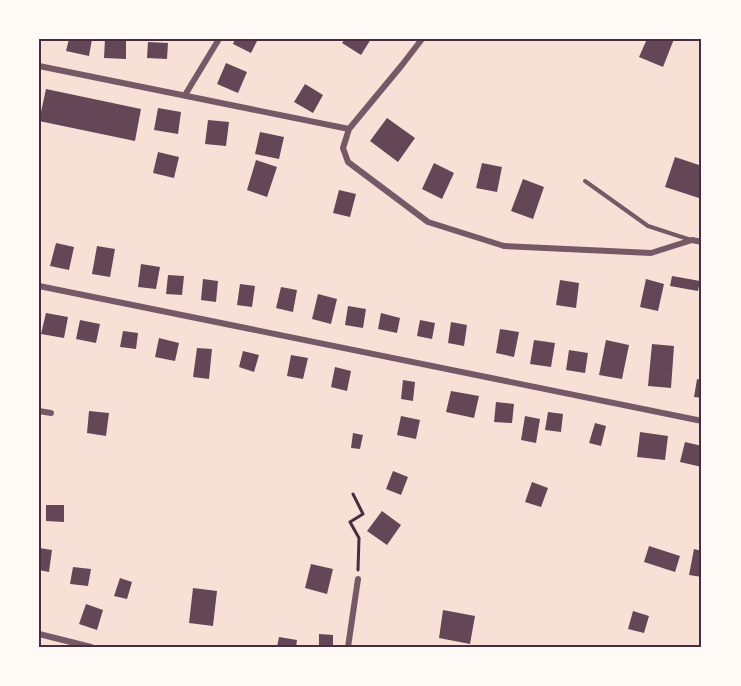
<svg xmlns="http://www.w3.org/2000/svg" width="741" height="686" font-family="'Crimson Pro',serif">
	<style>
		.building { fill: #644757 }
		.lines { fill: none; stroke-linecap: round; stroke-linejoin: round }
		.path { stroke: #4a2c40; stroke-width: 3 }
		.service { stroke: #755966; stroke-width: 4 }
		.minor { stroke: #755966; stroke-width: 6 }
		.neatline { fill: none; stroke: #4a2c40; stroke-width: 2 }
	</style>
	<rect width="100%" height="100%" fill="#f7e1d7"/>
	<path class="building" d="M 69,39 L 92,39 L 89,56 L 66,51 Z
		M 105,39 L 126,39 L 126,59 L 104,58 Z
		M 235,39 L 258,39 L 251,53 L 233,44 Z
		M 345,39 L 371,39 L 361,55 L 342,43 Z
		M 647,39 L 674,39 L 663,67 L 639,57 Z
		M 148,42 L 168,43 L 167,59 L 147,58 Z
		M 226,63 L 247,72 L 238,93 L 217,84 Z
		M 305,84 L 323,95 L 313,113 L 294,102 Z
		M 46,89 L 141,109 L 135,141 L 39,121 Z
		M 158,108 L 181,112 L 178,134 L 154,130 Z
		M 387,118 L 415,138 L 398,162 L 370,141 Z
		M 208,120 L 229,122 L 226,146 L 205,144 Z
		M 260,132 L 284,137 L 279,159 L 255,154 Z
		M 158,152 L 179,157 L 174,178 L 153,173 Z
		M 675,157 L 702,166 L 702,199 L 665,187 Z
		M 256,160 L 277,167 L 267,197 L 247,190 Z
		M 434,163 L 454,173 L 442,199 L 422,189 Z
		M 482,163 L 502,167 L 497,192 L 476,188 Z
		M 523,179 L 544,187 L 533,219 L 511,211 Z
		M 339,190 L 356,194 L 350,217 L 333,213 Z
		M 56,243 L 74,247 L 69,270 L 50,266 Z
		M 97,246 L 115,249 L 110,277 L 92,274 Z
		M 141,264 L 160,267 L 156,289 L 138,287 Z
		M 168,275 L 184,276 L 182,295 L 166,294 Z
		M 672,276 L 700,281 L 698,291 L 670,286 Z
		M 203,279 L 218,281 L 216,302 L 201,300 Z
		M 646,279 L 664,284 L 658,311 L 640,307 Z
		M 560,280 L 579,283 L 576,308 L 556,305 Z
		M 240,284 L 255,286 L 252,307 L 237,305 Z
		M 281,287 L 297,290 L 293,312 L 276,308 Z
		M 318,294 L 337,299 L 331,324 L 312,319 Z
		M 348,306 L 366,309 L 363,328 L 345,325 Z
		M 46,313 L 68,317 L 64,338 L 41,334 Z
		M 381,313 L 400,318 L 397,333 L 378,329 Z
		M 80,320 L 100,324 L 96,343 L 76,339 Z
		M 420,320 L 435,323 L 432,339 L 417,336 Z
		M 451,322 L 467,325 L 464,346 L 448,343 Z
		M 500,329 L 519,332 L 514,357 L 496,353 Z
		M 123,331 L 138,333 L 136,349 L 120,347 Z
		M 159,338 L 179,343 L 175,361 L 155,357 Z
		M 534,340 L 555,343 L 551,367 L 530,364 Z
		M 606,340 L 629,345 L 622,379 L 599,375 Z
		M 652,344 L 674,346 L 671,388 L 648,386 Z
		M 197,348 L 212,349 L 209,379 L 193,377 Z
		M 569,350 L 588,353 L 585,373 L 566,370 Z
		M 243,351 L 259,355 L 254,372 L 239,367 Z
		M 291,355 L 308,358 L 303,379 L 287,376 Z
		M 335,367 L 351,371 L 347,391 L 331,387 Z
		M 697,379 L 702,380 L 702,398 L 694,397 Z
		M 403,380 L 415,382 L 413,401 L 401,399 Z
		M 451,391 L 479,396 L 474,418 L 446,412 Z
		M 496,402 L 514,404 L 512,423 L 494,422 Z
		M 89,411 L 109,413 L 106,436 L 87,433 Z
		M 548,412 L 563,414 L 561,432 L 545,430 Z
		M 401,416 L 420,420 L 416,439 L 397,435 Z
		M 525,416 L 540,419 L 536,443 L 521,440 Z
		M 595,423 L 606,426 L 601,446 L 589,443 Z
		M 640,432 L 668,436 L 665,460 L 637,457 Z
		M 353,433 L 363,435 L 360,449 L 351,448 Z
		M 685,442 L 702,446 L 702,467 L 680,462 Z
		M 393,471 L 408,477 L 401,495 L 386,489 Z
		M 532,482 L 548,488 L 541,507 L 525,502 Z
		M 46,505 L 64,505 L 64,522 L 46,521 Z
		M 382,511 L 401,525 L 387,545 L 367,531 Z
		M 649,546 L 680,556 L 675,572 L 644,562 Z
		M 39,548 L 52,550 L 49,572 L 39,570 Z
		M 694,549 L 702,551 L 702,577 L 689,575 Z
		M 311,564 L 333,569 L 327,594 L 305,588 Z
		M 73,567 L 91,569 L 88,586 L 70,584 Z
		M 120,578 L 132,582 L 127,599 L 114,596 Z
		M 193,588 L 217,591 L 213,626 L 189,623 Z
		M 86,604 L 103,610 L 97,630 L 79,624 Z
		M 443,610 L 475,616 L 470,644 L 439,638 Z
		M 633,611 L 649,616 L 644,633 L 628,629 Z
		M 319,634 L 333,635 L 333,647 L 319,647 Z
		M 279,637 L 297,640 L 296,647 L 277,647 Z"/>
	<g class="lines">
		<path class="path" d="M 353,494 L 363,514 L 350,522 L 359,538 L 358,570"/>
		<path class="service" d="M 585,181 L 648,226 L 691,240"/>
		<path class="minor" d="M 422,39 L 402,65 L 349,129 L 343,148 L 348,162 L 428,222 L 504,246 L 651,253 L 692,240 L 702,242
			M 39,66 L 349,129
			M 185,95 L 219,39
			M 39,286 L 702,421
			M 39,411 L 51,413
			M 39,634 L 91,647
			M 348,647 L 358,579"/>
	</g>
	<rect width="741" height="686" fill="none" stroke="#fffaf5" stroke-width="81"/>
	<rect x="40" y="40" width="660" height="606" class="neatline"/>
</svg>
